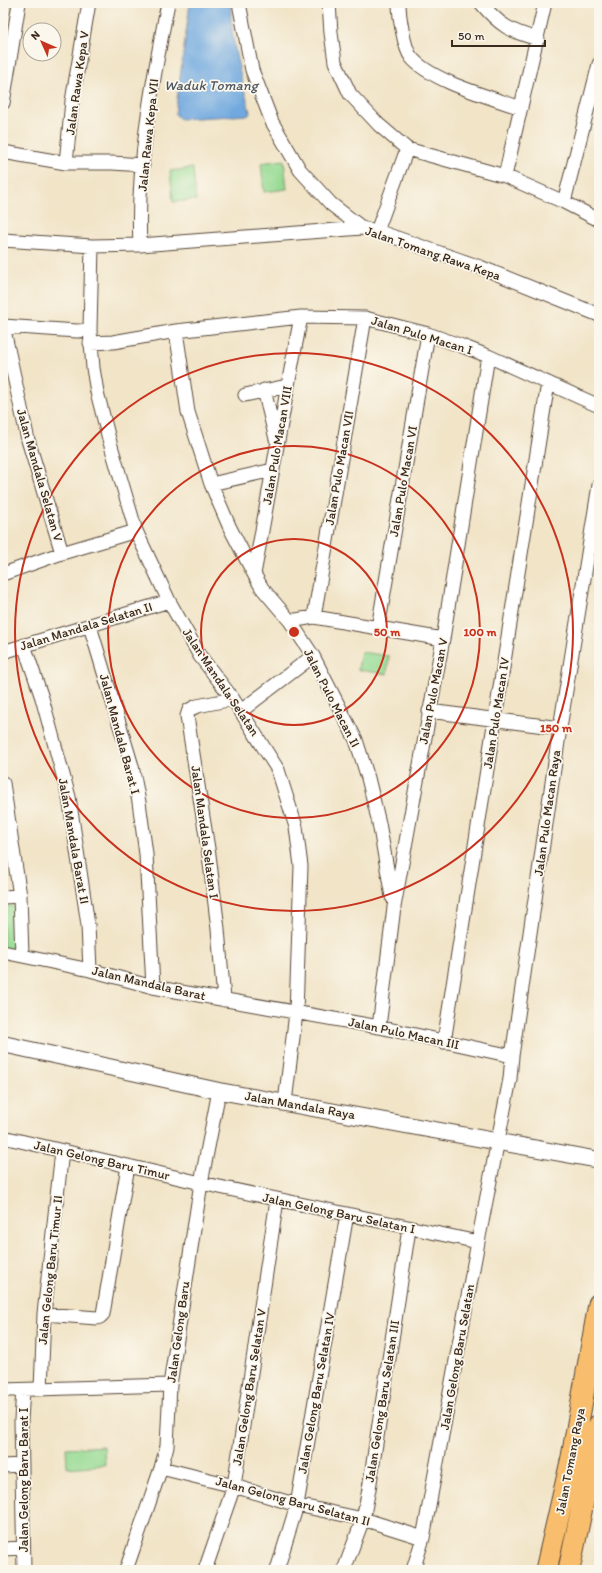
<svg xmlns="http://www.w3.org/2000/svg" width="602" height="1573" font-family="Itim,sans-serif">
	<style>
		.green { fill: #96da93; stroke: #688258 }
		.water { fill: #70a8df; stroke: #56697e }
		.lines { fill: none; stroke-linecap: round; stroke-linejoin: round }
		.minor-casing { stroke: #564637; stroke-width: 15 }
		.tertiary-casing { stroke: #564637; stroke-width: 18 }
		.primary-casing { stroke: #564637; stroke-width: 23 }
		.minor { stroke: #fff; stroke-width: 13 }
		.tertiary { stroke: #fff; stroke-width: 16 }
		.primary { stroke: #f9be6d; stroke-width: 21 }
		.ring { fill: none; stroke: #c8321e; stroke-width: 2 }
		.labels { text-anchor: middle; dominant-baseline: central; stroke-width: 3.5; stroke-linejoin: round; paint-order: stroke }
		.street-label { font-size: 13px; fill: #3b2a1e; stroke: #fbf7ec }
		.water-label { font-size: 14px; font-style: italic; fill: #4e5662; stroke: #fbf7ec }
		.centre { fill: #c8321e; stroke: #fbf7ec; stroke-width: 2 }
		.ring-label { font-size: 12px; text-anchor: middle; font-weight: bold; fill: #c8321e; stroke: #fbf7ec; stroke-width: 3.5; stroke-linejoin: round; paint-order: stroke }
	</style>
	<rect width="100%" height="100%" fill="#fbf7ec"/>
	<filter id="ink" filterUnits="userSpaceOnUse"><feTurbulence type="fractalNoise" baseFrequency=".025" numOctaves="2"/><feDisplacementMap in="SourceGraphic" scale="8" xChannelSelector="R" yChannelSelector="G"/><feConvolveMatrix kernelMatrix="1 2 1 2 8 2 1 2 1" color-interpolation-filters="sRGB"/></filter>
	<filter id="wash" filterUnits="userSpaceOnUse"><feTurbulence type="fractalNoise" baseFrequency=".012" numOctaves="4" result="noise"/><feDisplacementMap in="SourceGraphic" scale="16" xChannelSelector="R" yChannelSelector="G"/><feGaussianBlur stdDeviation="0.9" result="paint"/><feColorMatrix in="noise" values="0 0 0 0 0 0 0 0 0 0 0 0 0 0 0 0 0 1.4 0 .05"/><feComposite in="paint" operator="in"/></filter>
	<g filter="url(#wash)">
		<rect width="100%" height="100%" fill="#f1e4c7"/>
		<path class="green" d="M 284,160 L 287,189 L 264,192 L 261,163 Z
			M 193,168 L 196,200 L 173,202 L 170,171 Z
			M 361,652 L 389,656 L 387,674 L 358,670 Z
			M 3,906 L 19,906 L 14,950 L 3,948 Z
			M 104,1446 L 105,1465 L 67,1468 L 66,1448 Z"/>
		<path class="water" d="M 190,3 L 231,3 C 229,36 242,79 250,112 L 249,115 L 180,119 L 175,114 Z"/>
	</g>
	<g filter="url(#ink)">
		<g class="lines">
			<defs>
				<path id="minor" d="M 239,3 L 252,70 L 272,122 L 300,170 L 331,204 L 362,228
					M 329,3 L 331,33 L 335,62 L 350,94 L 379,125 L 407,149 L 505,176 L 564,202 L 599,220
					M 399,3 C 399,15 404,48 411,57 C 430,81 490,97 521,108
					M 481,3 C 499,25 511,32 538,39
					M 3,103 L 19,3
					M 3,152 L 66,163 L 112,163 L 143,165
					M 66,163 L 72,101 L 89,3
					M 505,176 L 545,3
					M 564,202 L 599,64
					M 377,231 L 407,149
					M 3,240 L 92,246 L 140,245 L 362,228 L 377,231 L 480,267 L 599,315
					M 140,245 C 136,167 153,79 168,3
					M 92,246 L 90,330 L 93,368 L 97,392 L 109,439 L 136,531 L 169,601 L 200,656 L 233,699 L 278,770 L 296,827 L 301,866 L 296,1013 L 285,1102
					M 3,326 L 28,440 L 62,553
					M 3,326 L 77,331 L 90,330
					M 176,331 L 188,412 L 211,484 L 230,528 L 254,574 L 262,588 L 290,621 L 313,656 L 356,740 L 368,778 L 379,823 L 392,897
					M 90,343 L 113,342 L 176,331 L 301,317 L 365,318 L 428,334 L 462,346 L 488,356 L 599,406
					M 264,390 L 276,439
					M 245,395 L 287,386
					M 211,484 L 273,470
					M 3,574 L 62,553 L 136,531
					M 254,574 C 270,489 284,402 301,317
					M 314,617 L 365,318
					M 290,621 L 314,617 L 443,639
					M 90,626 L 132,766 L 139,802 L 146,854 L 153,987
					M 378,628 L 428,334
					M 24,645 L 42,698 L 69,797 L 88,925 L 90,970
					M 3,652 L 169,601
					M 241,711 L 313,656
					M 429,711 L 560,728
					M 3,783 L 20,896 L 22,955
					M 3,897 L 20,896
					M 3,952 L 90,970 L 153,987 L 379,1027 L 512,1056
					M 224,1000 L 218,929 L 209,855 L 187,716 L 189,710 L 197,706 L 233,699
					M 379,1027 L 394,907 L 443,639 L 488,356
					M 444,1042 L 548,383
					M 3,1137 L 201,1183 L 478,1242
					M 44,1314 L 97,1318 L 100,1317 L 103,1314 L 128,1166
					M 41,1389 L 44,1314 L 62,1151
					M 3,1390 L 170,1385
					M 23,1390 L 21,1420 L 24,1570
					M 3,1466 L 22,1465
					M 161,1468 L 234,1486 L 297,1505 L 363,1519 L 423,1538
					M 3,1549 L 23,1548
					M 126,1570 L 161,1468 L 167,1446 L 170,1385 L 201,1183 L 219,1091
					M 205,1570 L 234,1486 L 277,1200
					M 277,1570 L 297,1505 L 347,1214
					M 344,1570 L 363,1519 L 369,1489 L 409,1229
					M 413,1570 L 423,1538 L 478,1242 L 510,1079 L 512,1056 L 560,728 L 599,485"/>
				<path id="tertiary" d="M 3,1044 L 219,1091 L 599,1160"/>
				<path id="primary" d="M 546,1570 L 572,1457 L 599,1304
					M 569,1570 L 599,1425"/>
			</defs>
			<use href="#minor" class="minor-casing"/>
			<use href="#tertiary" class="tertiary-casing"/>
			<use href="#primary" class="primary-casing"/>
			<use href="#minor" class="minor"/>
			<use href="#tertiary" class="tertiary"/>
			<use href="#primary" class="primary"/>
		</g>
	</g>
	<g class="ring">
		<circle cx="294" cy="632" r="93"/>
		<circle cx="294" cy="632" r="186"/>
		<circle cx="294" cy="632" r="279"/>
	</g>
	<g class="labels">
		<g class="street-label">
			<text transform="translate(77 83) rotate(-82)">Jalan Rawa Kepa V</text>
			<text transform="translate(148 135) rotate(-84)">Jalan Rawa Kepa VII</text>
			<text transform="translate(433 253) rotate(19)">Jalan Tomang Rawa Kepa</text>
			<text transform="translate(422 335) rotate(17)">Jalan Pulo Macan I</text>
			<text transform="translate(277 445) rotate(-80)">Jalan Pulo Macan VIII</text>
			<text transform="translate(339 468) rotate(-80)">Jalan Pulo Macan VII</text>
			<text transform="translate(40 475) rotate(74)">Jalan Mandala Selatan V</text>
			<text transform="translate(403 481) rotate(-80)">Jalan Pulo Macan VI</text>
			<text transform="translate(86 626) rotate(-17)">Jalan Mandala Selatan II</text>
			<text transform="translate(221 682) rotate(56)">Jalan Mandala Selatan</text>
			<text transform="translate(433 691) rotate(-79)">Jalan Pulo Macan V</text>
			<text transform="translate(332 698) rotate(63)">Jalan Pulo Macan II</text>
			<text transform="translate(496 713) rotate(-81)">Jalan Pulo Macan IV</text>
			<text transform="translate(120 734) rotate(75)">Jalan Mandala Barat I</text>
			<text transform="translate(547 813) rotate(-82)">Jalan Pulo Macan Raya</text>
			<text transform="translate(205 832) rotate(82)">Jalan Mandala Selatan I</text>
			<text transform="translate(74 841) rotate(80)">Jalan Mandala Barat II</text>
			<text transform="translate(149 983) rotate(13)">Jalan Mandala Barat</text>
			<text transform="translate(404 1033) rotate(12)">Jalan Pulo Macan III</text>
			<text transform="translate(300 1105) rotate(10)">Jalan Mandala Raya</text>
			<text transform="translate(102 1160) rotate(13)">Jalan Gelong Baru Timur</text>
			<text transform="translate(339 1213) rotate(12)">Jalan Gelong Baru Selatan I</text>
			<text transform="translate(50 1270) rotate(-84)">Jalan Gelong Baru Timur II</text>
			<text transform="translate(178 1332) rotate(-82)">Jalan Gelong Baru</text>
			<text transform="translate(457 1357) rotate(-80)">Jalan Gelong Baru Selatan</text>
			<text transform="translate(249 1387) rotate(-81)">Jalan Gelong Baru Selatan V</text>
			<text transform="translate(316 1393) rotate(-80)">Jalan Gelong Baru Selatan IV</text>
			<text transform="translate(382 1401) rotate(-81)">Jalan Gelong Baru Selatan III</text>
			<text transform="translate(570 1461) rotate(-79)">Jalan Tomang Raya</text>
			<text transform="translate(23 1480) rotate(-90)">Jalan Gelong Baru Barat I</text>
			<text transform="translate(293 1501) rotate(15)">Jalan Gelong Baru Selatan II</text>
		</g>
		<g class="water-label">
			<text x="211" y="85">Waduk Tomang</text>
		</g>
	</g>
	<circle cx="294" cy="632" r="6" class="centre"/>
	<g class="ring-label">
		<text x="387" y="636">50 m</text>
		<text x="480" y="636">100 m</text>
		<text x="556" y="732">150 m</text>
	</g>
	<rect width="602" height="1573" fill="none" stroke="#fbf7ec" stroke-width="16"/>
	<g transform="translate(42 42) rotate(315)"><circle r="19" fill="#fbf7ec" stroke="#aea59a"/>
	<path d="M0-3L7 15L0 10L-7 15Z" fill="#c8321e"/>
	<text y="-6" font-size="11" font-weight="bold" text-anchor="middle" fill="#3b2a1e">N</text>
	</g>
	<path d="M452 40v6h93v-6" fill="none" stroke="#3b2a1e" stroke-width="2"/>
	<text x="458" y="40" font-size="12" fill="#3b2a1e" stroke="#fbf7ec" stroke-width="3" paint-order="stroke">50 m</text>
</svg>
